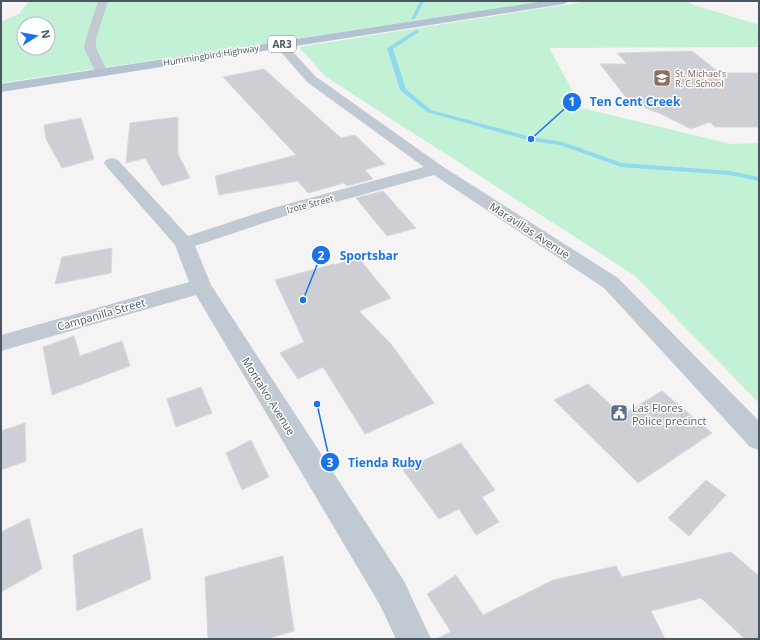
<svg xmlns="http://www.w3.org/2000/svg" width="760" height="640" font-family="'Open Sans',sans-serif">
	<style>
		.green { fill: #c3f1d5; fill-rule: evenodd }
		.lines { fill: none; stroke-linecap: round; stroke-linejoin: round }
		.stream { fill: #90daee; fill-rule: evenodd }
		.building { fill: #cdcfd5; stroke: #d7d9de }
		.street { fill: #c1cad2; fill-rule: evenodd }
		.primary { fill: #b3c2d1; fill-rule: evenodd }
		.labels { text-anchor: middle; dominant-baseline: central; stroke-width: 3; stroke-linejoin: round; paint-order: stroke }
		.far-street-label { font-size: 9px; fill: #4a5661; stroke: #fff }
		.far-education-label { font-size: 9px; fill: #785e54; stroke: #fff; text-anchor: start }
		.shield { fill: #fff; stroke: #808990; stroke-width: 1 }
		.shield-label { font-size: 10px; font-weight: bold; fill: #4a5661 }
		.street-label { font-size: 11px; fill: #4a5661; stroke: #fff }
		.service-label { font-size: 11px; fill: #4e5e75; stroke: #fff; text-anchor: start }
		.leader { fill: none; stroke: #1a73e8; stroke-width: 1.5 }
		.callout-dot { fill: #1a73e8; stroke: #fff; stroke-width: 1.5 }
		.mark-label { font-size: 12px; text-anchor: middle; font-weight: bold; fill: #fff }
		.callout-label { font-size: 12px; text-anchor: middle; font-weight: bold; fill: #1a73e8; stroke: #fff; stroke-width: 3; stroke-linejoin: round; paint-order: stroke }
	</style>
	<rect width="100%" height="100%" fill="#f5f3f3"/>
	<path class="green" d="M 29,1 L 547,1 L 1,83 L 1,22 L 19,14 ZM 24,24 L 48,24 L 48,48 L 24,48 Z
		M 589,1 L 687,1 L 691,4 L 759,25 L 759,47 L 549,48 L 582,108 L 731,144 L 759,143 L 759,403 L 634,275 L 326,77 L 299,47 Z"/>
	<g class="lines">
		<path class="stream" d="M 420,1 L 424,1 L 415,19 L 411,19 Z
			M 416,30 L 420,31 L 393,49 L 406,89 L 431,110 L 531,137 L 563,142 L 622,163 L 730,171 L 759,177 L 759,181 L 730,175 L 621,167 L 560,145 L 531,141 L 427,112 L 400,90 L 387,48 Z"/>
	</g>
	<path class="building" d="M 692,51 L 720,73 L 759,73 L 759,127 L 715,127 L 710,122 L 691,129 L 657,112 L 655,112 L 629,101 L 600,64 L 627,64 L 617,53 Z
		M 264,69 L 341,138 L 355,135 L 385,164 L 365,170 L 373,179 L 347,186 L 344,183 L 308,193 L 298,181 L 219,195 L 215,176 L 296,155 L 223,77 Z
		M 178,117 L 178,154 L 190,178 L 162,186 L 145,158 L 126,163 L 130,123 Z
		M 81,118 L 94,159 L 62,168 L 46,139 L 44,125 Z
		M 383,191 L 416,228 L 387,236 L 356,198 Z
		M 112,248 L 111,273 L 55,284 L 62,257 Z
		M 358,257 L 391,298 L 359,311 L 391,344 L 434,403 L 365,434 L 323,367 L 298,379 L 280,353 L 304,342 L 275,280 L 334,264 L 335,265 Z
		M 74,336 L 80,356 L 122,341 L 130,366 L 52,395 L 43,347 Z
		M 588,384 L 622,415 L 662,391 L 712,433 L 638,483 L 554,400 Z
		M 201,387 L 212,413 L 176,427 L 167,399 Z
		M 25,423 L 26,461 L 1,470 L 1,431 Z
		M 251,440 L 269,477 L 242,490 L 226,453 Z
		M 461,443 L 495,490 L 482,497 L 499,522 L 476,535 L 459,509 L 439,519 L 403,470 Z
		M 706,480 L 726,495 L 689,536 L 668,518 Z
		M 29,518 L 42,569 L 1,592 L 1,532 Z
		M 142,528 L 151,579 L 77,611 L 73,555 Z
		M 731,552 L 759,576 L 759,639 L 745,639 L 701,598 L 651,611 L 665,639 L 436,639 L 451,632 L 427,594 L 456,575 L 483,615 L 553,580 L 616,566 L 622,577 Z
		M 283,556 L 294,631 L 266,639 L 208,639 L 205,577 Z"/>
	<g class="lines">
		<path class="street" d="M 98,1 L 108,1 L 96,39 L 96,48 L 108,73 L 106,76 L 98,76 L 96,73 L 84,48 L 86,39 Z
			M 280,41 L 284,42 L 315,76 L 442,166 L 618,278 L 759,421 L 759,450 L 750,447 L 604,288 L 434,175 L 285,216 L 195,246 L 211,285 L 404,581 L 431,639 L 396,639 L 380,605 L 196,295 L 1,351 L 1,335 L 189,282 L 175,245 L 106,166 L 104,163 L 106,160 L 112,158 L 118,160 L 188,236 L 273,208 L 424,167 L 307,82 L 274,44 Z"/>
		<path class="primary" d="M 545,1 L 569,1 L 564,4 L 1,92 L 1,84 Z"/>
	</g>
	<defs>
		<symbol id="school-square" viewBox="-11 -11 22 22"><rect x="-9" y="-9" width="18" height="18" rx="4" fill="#8d6e63" stroke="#fff"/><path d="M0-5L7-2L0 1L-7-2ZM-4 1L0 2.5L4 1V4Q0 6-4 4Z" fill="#fff"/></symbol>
		<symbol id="civic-square" viewBox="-11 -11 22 22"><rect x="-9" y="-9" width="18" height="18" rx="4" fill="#5c6f8a" stroke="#fff"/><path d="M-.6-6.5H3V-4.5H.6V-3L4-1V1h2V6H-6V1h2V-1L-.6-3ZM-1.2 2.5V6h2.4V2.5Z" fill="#fff"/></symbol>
	</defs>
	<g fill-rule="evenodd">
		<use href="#school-square" x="652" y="68" width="20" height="20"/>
		<use href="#civic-square" x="609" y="403" width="20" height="20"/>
	</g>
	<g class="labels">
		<g class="far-street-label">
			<text transform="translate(211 55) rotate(-9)">Hummingbird Highway</text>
			<text transform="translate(310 204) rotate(-15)">Izote Street</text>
		</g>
		<g class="far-education-label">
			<text x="675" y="73">St. Michael’s<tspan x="675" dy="10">R. C. School</tspan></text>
		</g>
		<rect class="shield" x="268" y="36" width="28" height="16" rx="3"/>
		<g class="shield-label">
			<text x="282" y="44">AR3</text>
		</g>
		<g class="street-label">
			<text transform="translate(530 230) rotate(33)">Maravillas Avenue</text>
			<text transform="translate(101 314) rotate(-16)">Campanilla Street</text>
			<text transform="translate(269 396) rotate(58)">Montalvo Avenue</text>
		</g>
		<g class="service-label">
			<text x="632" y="407">Las Flores<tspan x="632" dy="13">Police precinct</tspan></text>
		</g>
	</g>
	<path class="leader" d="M531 139L572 102M303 300L321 255M317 404L330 462"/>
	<g class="callout-dot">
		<circle cx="531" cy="139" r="4"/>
		<circle cx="303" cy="300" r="4"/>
		<circle cx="317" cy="404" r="4"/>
		<circle cx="572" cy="102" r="10"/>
		<circle cx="321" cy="255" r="10"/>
		<circle cx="330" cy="462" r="10"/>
	</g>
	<g class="mark-label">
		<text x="572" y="106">1</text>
		<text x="321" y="260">2</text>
		<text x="330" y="467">3</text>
	</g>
	<g class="callout-label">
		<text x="635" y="106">Ten Cent Creek</text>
		<text x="369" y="260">Sportsbar</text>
		<text x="385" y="467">Tienda Ruby</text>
	</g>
	<rect width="760" height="640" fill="none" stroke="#4a5661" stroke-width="4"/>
	<g transform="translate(36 36) rotate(79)"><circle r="19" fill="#ffffff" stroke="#b7bbc0"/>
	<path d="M0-3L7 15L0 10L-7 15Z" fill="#1a73e8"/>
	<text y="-6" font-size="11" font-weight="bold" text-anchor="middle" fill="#4a5661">N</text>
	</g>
</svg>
